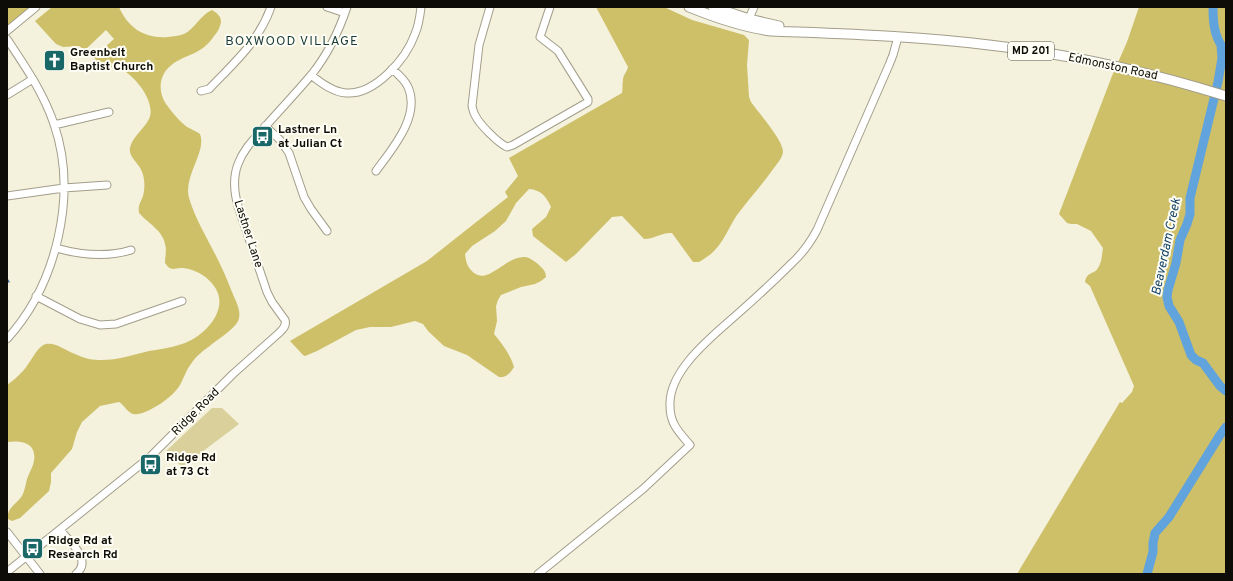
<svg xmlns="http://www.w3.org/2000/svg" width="1233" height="581" font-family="Overpass,sans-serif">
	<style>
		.green { fill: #d9d09c }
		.forest { fill: #cebf69 }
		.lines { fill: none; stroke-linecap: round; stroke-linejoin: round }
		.stream { stroke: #48769c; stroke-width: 1.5 }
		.river { stroke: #61a3dc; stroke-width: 9 }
		.minor-casing { stroke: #a29e8b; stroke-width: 9 }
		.major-casing { stroke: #a29e8b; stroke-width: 11 }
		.minor { stroke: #fff; stroke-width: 7 }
		.major { stroke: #fff; stroke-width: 9 }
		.labels { text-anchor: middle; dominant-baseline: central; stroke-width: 4; stroke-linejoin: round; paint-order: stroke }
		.shield { fill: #fffef5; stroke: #56554e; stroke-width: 1 }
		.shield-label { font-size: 11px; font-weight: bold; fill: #0d0c06 }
		.poi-label { font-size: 12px; font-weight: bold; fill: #0d0c06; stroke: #fffef5; text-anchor: start }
		.street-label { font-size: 12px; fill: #0d0c06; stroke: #fffef5 }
		.neighbourhood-label { font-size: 13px; letter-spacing: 1px; fill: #183a3a; stroke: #fffef5 }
		.water-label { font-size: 13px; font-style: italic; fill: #14446a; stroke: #fffef5 }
	</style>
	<rect width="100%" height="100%" fill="#f4f1dc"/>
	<path class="green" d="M 212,408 L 222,408 L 239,424 L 182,467 L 166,451 Z"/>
	<path class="forest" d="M 7,7 L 36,7 L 7,31 Z
		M 52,7 L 119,7 C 128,28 145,39 168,37 C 173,36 179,36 184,34 C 195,29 200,15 212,10 C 217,13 221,16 221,22 C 220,27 218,32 214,36 C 202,54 190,53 174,63 C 159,73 157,90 166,104 C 172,112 179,121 187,127 C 191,129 196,131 200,134 C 207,152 183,176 189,198 C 196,221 209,241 219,262 C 224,272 228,282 232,292 C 235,300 241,309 239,318 C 238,327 218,339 211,345 C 204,350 196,356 191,364 C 186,370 184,378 180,385 C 174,396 151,412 138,414 C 128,416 126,406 119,402 L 100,406 L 82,422 L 77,432 L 72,449 L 51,473 L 51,482 L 49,491 L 20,518 L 12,521 L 8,519 C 6,507 19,503 23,494 C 25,489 26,483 27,479 C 29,473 33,467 34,461 C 37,442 21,440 7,442 L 7,385 C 13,381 18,376 23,371 C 30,364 37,346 46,344 C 56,342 66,351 75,354 C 81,357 91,360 98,360 C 115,361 132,355 149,351 C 160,349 171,348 182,344 C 202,338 229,312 216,289 C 210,278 196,269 183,268 C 174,267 172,273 165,263 C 165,257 167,250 165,244 C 163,231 148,223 139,213 C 138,205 140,204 143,196 C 145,189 145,179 142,172 C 140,164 128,157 130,148 C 132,137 144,129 149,119 C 157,103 134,73 118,68 C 113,66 106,69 100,68 L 98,66 L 94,57 L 114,39 L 106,30 L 85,50 L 79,46 L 63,47 L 56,44 L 35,21 Z
		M 596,7 L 664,7 L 692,20 L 744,35 L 749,40 L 747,65 L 749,97 L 751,102 C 758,112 782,139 783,151 C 783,158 775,166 771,172 C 760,187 748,200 737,215 C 729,227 724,241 714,251 C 709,256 704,259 699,262 L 693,262 L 672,233 C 662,232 654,239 644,239 L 622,216 L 612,217 L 576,254 L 566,262 L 533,236 L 532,229 L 546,217 L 551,207 C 546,196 541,190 529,189 L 516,203 L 506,221 L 495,231 L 472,246 L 465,254 C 466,262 467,267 474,273 C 477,275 482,277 486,275 C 497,272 511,256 525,257 C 529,257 534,261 538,264 C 542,268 546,271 546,277 L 541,281 L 535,284 L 521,287 L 501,295 L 498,300 L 496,306 L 497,321 L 494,334 C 503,345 510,354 514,367 C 510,373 507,378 499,377 L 467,355 L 444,346 L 428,331 L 423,324 L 415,321 L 391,327 L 370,327 L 356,330 L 317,351 L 305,356 L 303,355 L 290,341 L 427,261 L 508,197 L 505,192 L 518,176 L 509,158 L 622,93 C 623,89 622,84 623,80 C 623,75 627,72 628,67 Z
		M 1139,7 L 1226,7 L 1226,574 L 1017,574 L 1120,402 L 1122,403 L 1132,392 L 1134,386 L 1090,286 L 1085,282 C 1087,271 1094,275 1098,268 C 1102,262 1102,254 1103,248 L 1091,231 L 1077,224 L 1071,224 L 1067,223 L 1059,214 L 1112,76 L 1127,42 Z"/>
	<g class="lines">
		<path class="stream" d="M 7,279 L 9,282"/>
		<path class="river" d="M 1213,7 C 1213,22 1214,37 1224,49
			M 1221,45 L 1222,58 L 1218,82 L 1190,198 L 1190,214 L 1187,224 L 1180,240 L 1176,263 L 1168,290 L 1167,297 L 1169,306 L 1179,322 L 1191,355 L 1196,360 L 1203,363 L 1220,386 L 1226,391
			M 1147,574 L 1153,552 L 1153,543 L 1155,533 L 1169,517 L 1220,435 L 1226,427"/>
		<defs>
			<path id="minor" d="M 327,7 L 345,13
				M 490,7 L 479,45 L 472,106 C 473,109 473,112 475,115 C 479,124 498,143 507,147 L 513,145 L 520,141 L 588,102 L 588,99 L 558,51 L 540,37 L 550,7
				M 747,23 L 754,7
				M 7,31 L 36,7
				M 7,39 C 25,66 43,92 54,124 C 78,194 57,284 7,339
				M 311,75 C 321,83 333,92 346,93 C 375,95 406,59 415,34 C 419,25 420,16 421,7
				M 201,91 L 209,89 L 211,87 C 235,62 259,41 271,7
				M 7,95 L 33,79
				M 54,125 L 109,112
				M 265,126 L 280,140 L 289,153 L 304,197 L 311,209 L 327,231
				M 376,171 C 392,149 421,116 408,87 C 405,80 398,74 392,69
				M 7,196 L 64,188 L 107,185
				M 56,248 C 81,255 106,258 131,250
				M 36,296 L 80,319 L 100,325 L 116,324 L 182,301
				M 60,530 C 70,542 93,560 76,574
				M 7,532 L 40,574
				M 7,572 L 150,457 L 233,374 L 279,333 C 282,330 287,326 285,320 L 272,302 L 267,292 L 238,206 C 234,192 233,177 238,164 C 243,150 253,140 263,129 C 279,111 296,93 312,74 C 328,54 339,31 347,7
				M 538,574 L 643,489 L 690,445 C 679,432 670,424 670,406 C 668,368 718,332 743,309 C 760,294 776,279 792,263 C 803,253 810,243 817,230 L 889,65 L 893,55 L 898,37"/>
			<path id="major" d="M 689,7 C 716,18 742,27 771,31 C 844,34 917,36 989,45 C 1070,54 1149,72 1226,96
				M 713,7 L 749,19 L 779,26"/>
		</defs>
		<use href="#minor" class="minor-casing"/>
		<use href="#major" class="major-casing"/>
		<use href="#minor" class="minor"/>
		<use href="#major" class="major"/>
	</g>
	<defs>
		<symbol id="church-square" viewBox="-11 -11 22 22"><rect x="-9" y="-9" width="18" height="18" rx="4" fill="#196766" stroke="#fffef5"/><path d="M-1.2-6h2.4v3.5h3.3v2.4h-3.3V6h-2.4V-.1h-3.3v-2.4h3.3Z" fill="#fff"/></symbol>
		<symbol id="bus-square" viewBox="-11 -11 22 22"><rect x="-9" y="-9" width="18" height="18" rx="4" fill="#196766" stroke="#fffef5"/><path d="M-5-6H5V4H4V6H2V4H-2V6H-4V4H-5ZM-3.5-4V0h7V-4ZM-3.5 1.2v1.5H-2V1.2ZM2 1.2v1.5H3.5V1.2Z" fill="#fff"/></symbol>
	</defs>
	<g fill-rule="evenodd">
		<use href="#church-square" x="42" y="48" width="25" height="25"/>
		<use href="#bus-square" x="250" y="124" width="25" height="25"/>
		<use href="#bus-square" x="138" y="452" width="25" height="25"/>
		<use href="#bus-square" x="20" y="536" width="25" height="25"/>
	</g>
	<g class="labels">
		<rect class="shield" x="1008" y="42" width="46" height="18" rx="3"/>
		<g class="shield-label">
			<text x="1031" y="51">MD 201</text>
		</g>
		<g class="poi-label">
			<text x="70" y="53">Greenbelt<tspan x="70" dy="14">Baptist Church</tspan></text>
			<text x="278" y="130">Lastner Ln<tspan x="278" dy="14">at Julian Ct</tspan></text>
			<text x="166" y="458">Ridge Rd<tspan x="166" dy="14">at 73 Ct</tspan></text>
			<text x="48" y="541">Ridge Rd at<tspan x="48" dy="14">Research Rd</tspan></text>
		</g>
		<g class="street-label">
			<text transform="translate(1113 67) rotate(12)">Edmonston Road</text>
			<text transform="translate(248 234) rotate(72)">Lastner Lane</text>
			<text transform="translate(196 412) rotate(-45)">Ridge Road</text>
		</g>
		<g class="neighbourhood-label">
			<text x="292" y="42">BOXWOOD VILLAGE</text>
		</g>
		<g class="water-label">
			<text transform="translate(1167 247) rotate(-78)">Beaverdam Creek</text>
		</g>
	</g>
	<rect width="1233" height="581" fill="none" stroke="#0d0c06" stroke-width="16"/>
</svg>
